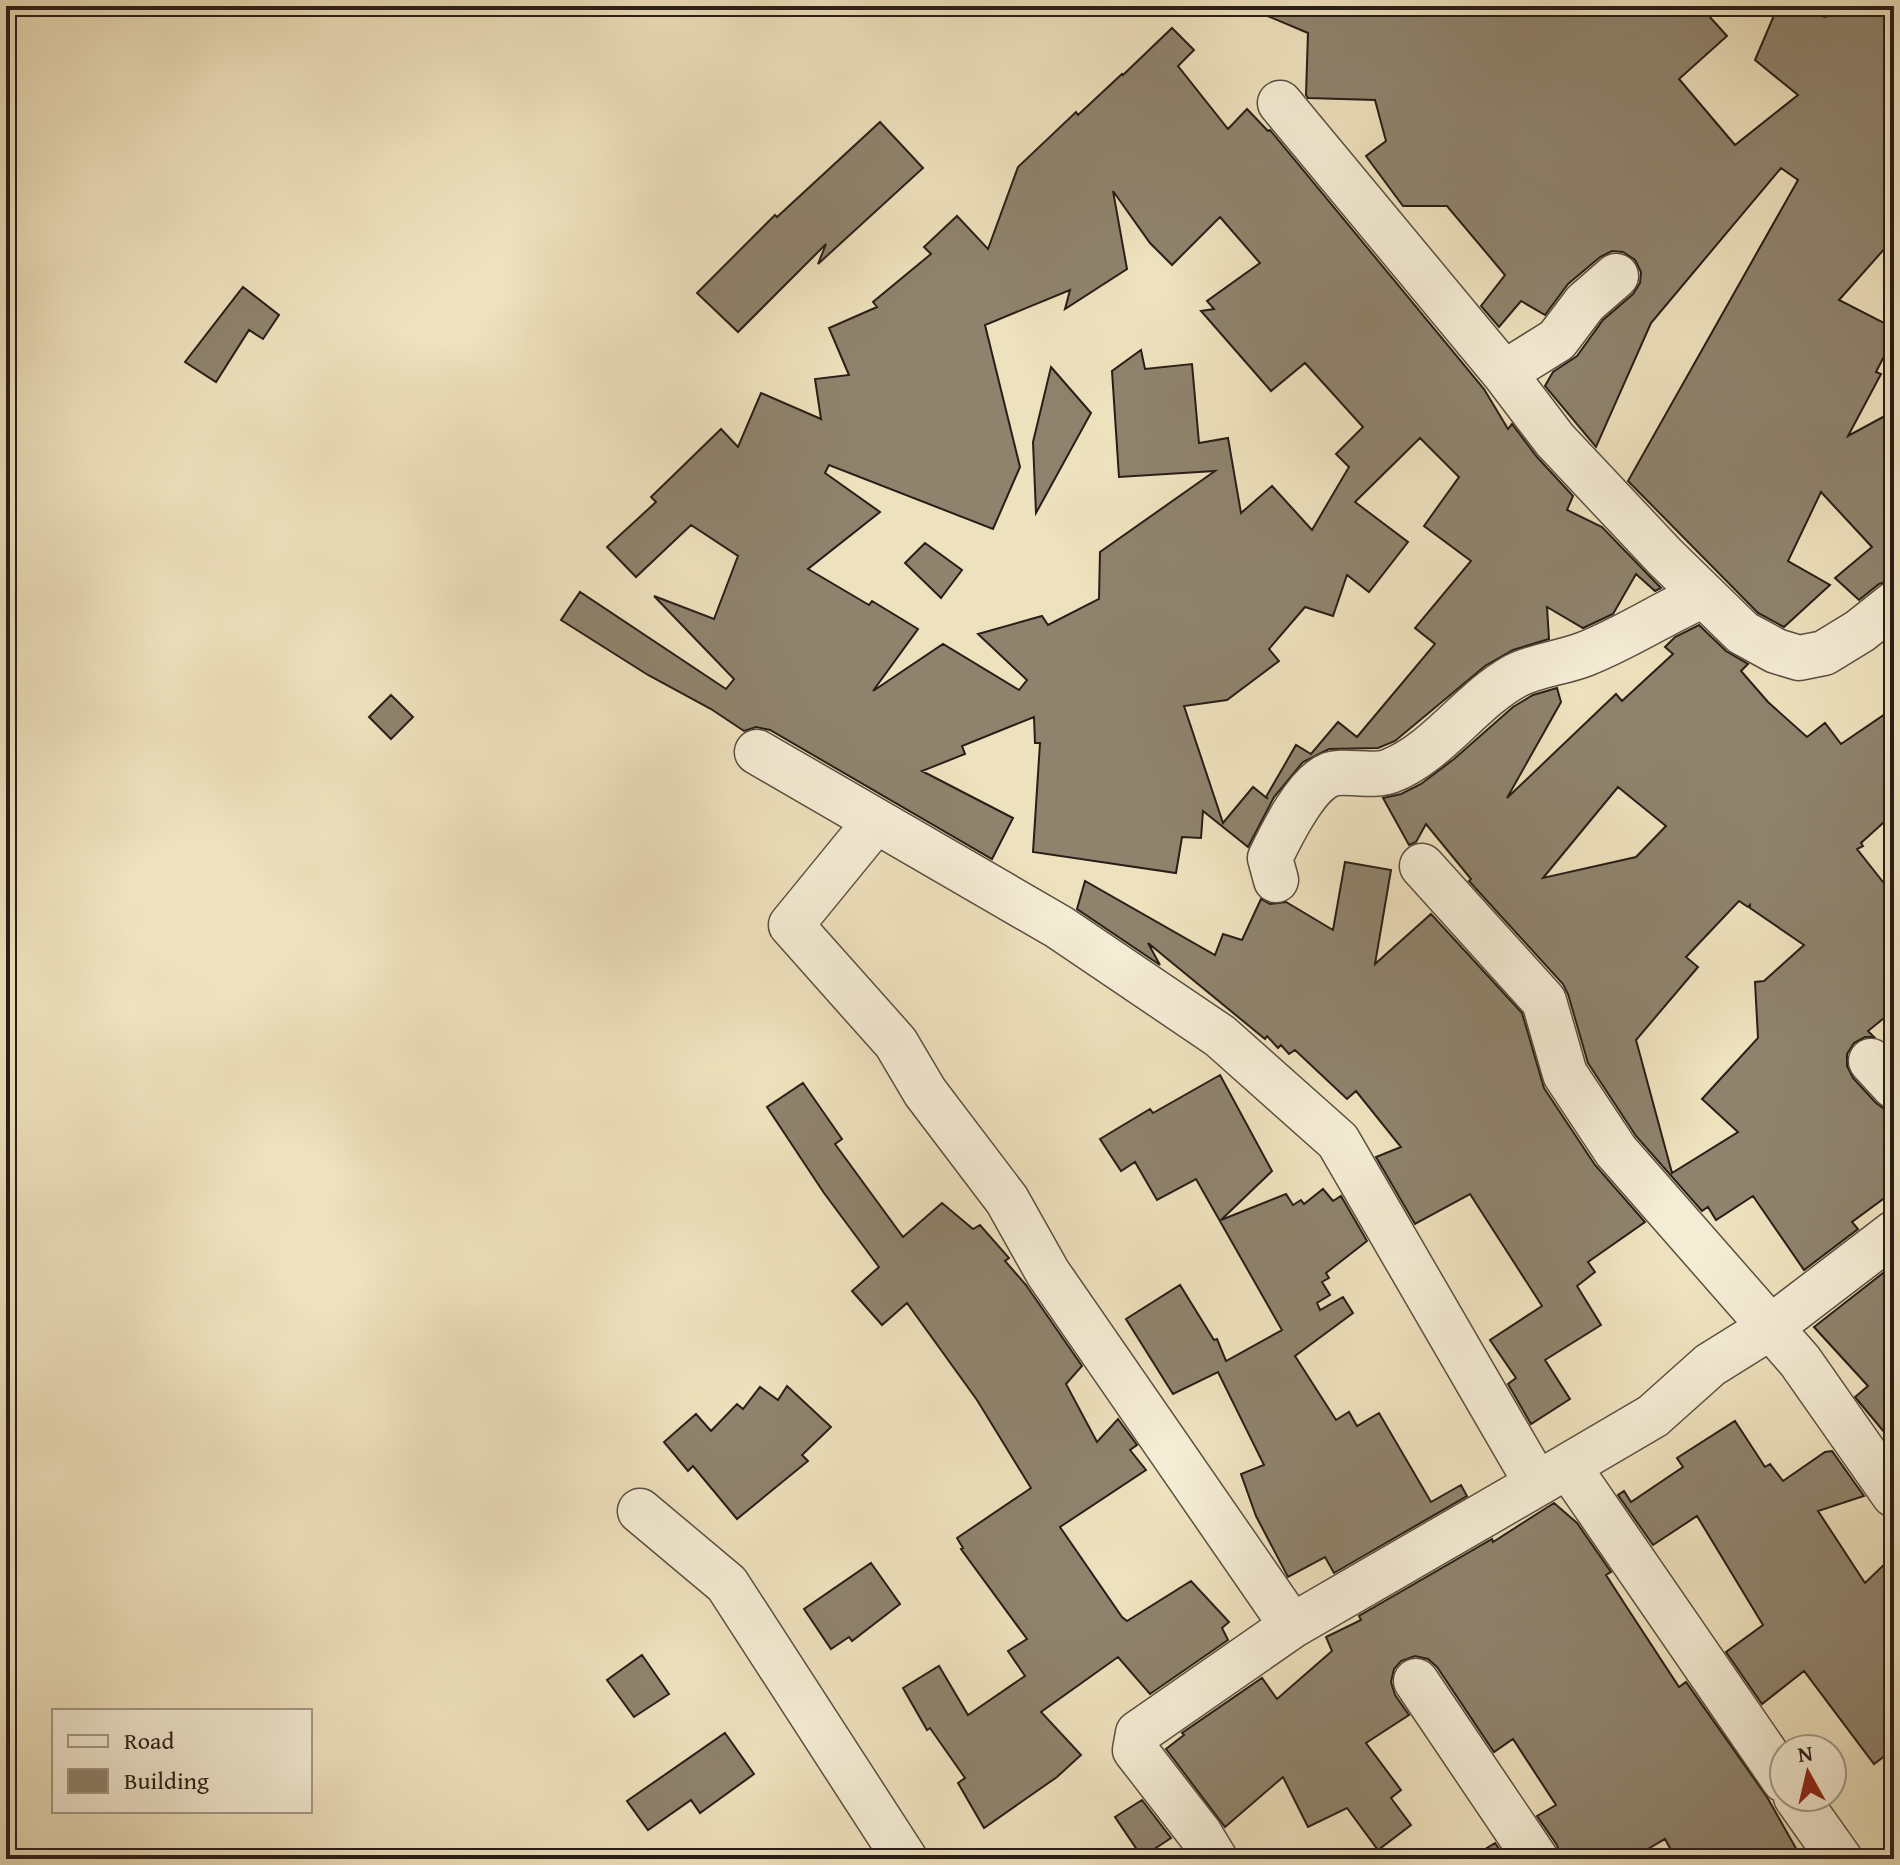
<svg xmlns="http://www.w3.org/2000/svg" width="1900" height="1865" font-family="'Gentium Book Plus',serif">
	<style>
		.building { fill: #8f836d; stroke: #291e17; stroke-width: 2; fill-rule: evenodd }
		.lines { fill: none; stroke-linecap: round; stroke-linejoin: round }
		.minor-casing { stroke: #5a4f40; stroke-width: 47 }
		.minor { stroke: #f4ecd4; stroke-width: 44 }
	</style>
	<rect width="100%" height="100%" fill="#eee1bd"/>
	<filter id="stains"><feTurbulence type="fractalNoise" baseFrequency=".0025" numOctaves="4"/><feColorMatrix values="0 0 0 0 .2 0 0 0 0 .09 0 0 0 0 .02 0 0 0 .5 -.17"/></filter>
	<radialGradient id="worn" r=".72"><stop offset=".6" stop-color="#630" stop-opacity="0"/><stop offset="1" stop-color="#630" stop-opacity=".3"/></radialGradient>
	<path class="building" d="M 1244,6 L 1700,6 L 1727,36 L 1679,79 L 1735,145 L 1798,95 L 1755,60 L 1778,6 L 1795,6 L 1825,17 L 1838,6 L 1894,6 L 1894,238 L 1839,300 L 1894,328 L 1894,337 L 1876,372 L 1881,374 L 1848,436 L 1894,411 L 1894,580 L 1879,584 L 1859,600 L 1835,578 L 1872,547 L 1821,492 L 1788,561 L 1830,585 L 1784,627 L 1758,613 L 1628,481 L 1798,180 L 1781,168 L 1651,323 L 1596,447 L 1545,386 L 1553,372 L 1577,356 L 1603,320 L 1633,294 L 1640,283 L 1641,272 L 1635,260 L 1623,252 L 1612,251 L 1600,257 L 1568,284 L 1545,315 L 1521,301 L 1499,327 L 1481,306 L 1505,275 L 1447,206 L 1403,206 L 1366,156 L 1386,141 L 1375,100 L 1308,98 L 1306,95 L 1308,33 Z
		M 1172,28 L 1194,50 L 1178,66 L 1228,129 L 1247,109 L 1268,131 L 1270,130 L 1484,389 L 1508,429 L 1512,424 L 1537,457 L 1573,496 L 1567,510 L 1602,527 L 1661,588 L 1655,591 L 1636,574 L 1613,614 L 1583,628 L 1547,607 L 1549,639 L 1513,650 L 1485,666 L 1395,741 L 1378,748 L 1329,749 L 1303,762 L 1274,797 L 1248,847 L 1203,811 L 1201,838 L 1182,837 L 1176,873 L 1033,852 L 1040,743 L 1035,743 L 1034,717 L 962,746 L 965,754 L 922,771 L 1013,818 L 992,859 L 770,730 L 756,727 L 744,731 L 711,709 L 648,675 L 561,620 L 580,592 L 726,689 L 734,679 L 654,596 L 714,619 L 738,556 L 691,525 L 636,577 L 607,547 L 656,502 L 651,497 L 721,429 L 738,447 L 761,393 L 821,419 L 815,379 L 849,375 L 829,328 L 877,307 L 873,302 L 931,254 L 924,247 L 957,216 L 988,249 L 1018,167 L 1076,112 L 1078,115 L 1122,74 L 1123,75 ZM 1113,191 L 1150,243 L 1172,265 L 1220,217 L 1260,263 L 1207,301 L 1214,309 L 1201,311 L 1271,391 L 1305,363 L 1363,427 L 1336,454 L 1349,467 L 1312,530 L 1272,486 L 1241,513 L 1228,438 L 1199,443 L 1192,364 L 1145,369 L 1141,350 L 1112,371 L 1119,477 L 1215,471 L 1100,552 L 1099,599 L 1048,625 L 1042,616 L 978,634 L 1027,680 L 1019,690 L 943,644 L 873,691 L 918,629 L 872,601 L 869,605 L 808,569 L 880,512 L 825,473 L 829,465 L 993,529 L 1020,467 L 985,325 L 1070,290 L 1065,309 L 1127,269 ZM 1420,438 L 1459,477 L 1424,526 L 1471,561 L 1415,628 L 1435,644 L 1357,737 L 1338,722 L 1311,754 L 1296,745 L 1266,797 L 1268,799 L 1253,787 L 1223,823 L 1184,706 L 1227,700 L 1279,661 L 1269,649 L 1305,607 L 1333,616 L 1347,575 L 1369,592 L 1408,542 L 1355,502 Z
		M 880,122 L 923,168 L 818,264 L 826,244 L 738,332 L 697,293 L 775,215 L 777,217 Z
		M 243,287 L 279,315 L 263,339 L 249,330 L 216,382 L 185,362 Z
		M 1051,367 L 1091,413 L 1036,513 L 1033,442 Z
		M 925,543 L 962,570 L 941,598 L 905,563 Z
		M 1699,625 L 1726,651 L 1748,664 L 1741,671 L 1768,702 L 1807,737 L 1825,723 L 1841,744 L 1894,708 L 1894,813 L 1861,843 L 1863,846 L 1857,849 L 1894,896 L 1894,1010 L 1868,1031 L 1874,1037 L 1865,1037 L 1854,1043 L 1847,1054 L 1847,1066 L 1853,1078 L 1876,1103 L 1886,1110 L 1894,1110 L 1894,1191 L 1852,1222 L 1858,1229 L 1804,1270 L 1753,1196 L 1716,1220 L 1708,1207 L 1702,1211 L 1636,1136 L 1588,1063 L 1568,994 L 1563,984 L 1469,881 L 1471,879 L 1426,824 L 1416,842 L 1409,845 L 1383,798 L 1401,794 L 1421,784 L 1454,759 L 1513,707 L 1533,695 L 1557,688 L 1561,702 L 1507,798 L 1616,694 L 1622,701 L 1673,654 L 1665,647 L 1675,637 ZM 1618,787 L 1666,826 L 1636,857 L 1543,878 ZM 1739,901 L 1748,907 L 1750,905 L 1750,908 L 1804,945 L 1764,981 L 1755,982 L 1758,1038 L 1702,1099 L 1738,1132 L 1672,1173 L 1636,1040 L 1698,967 L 1686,957 Z
		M 391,695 L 413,717 L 391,739 L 369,717 Z
		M 1345,862 L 1391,870 L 1375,964 L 1431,914 L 1522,1013 L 1544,1088 L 1595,1165 L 1645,1222 L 1588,1262 L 1595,1272 L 1577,1286 L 1601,1325 L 1545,1360 L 1570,1399 L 1531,1424 L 1508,1384 L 1516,1378 L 1490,1340 L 1542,1306 L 1470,1194 L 1415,1224 L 1376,1157 L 1401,1147 L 1356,1091 L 1347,1099 L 1295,1050 L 1289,1054 L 1281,1045 L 1278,1048 L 1267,1036 L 1265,1039 L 1148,943 L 1160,965 L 1077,909 L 1085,881 L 1215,955 L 1223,934 L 1242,940 L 1261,899 L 1270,904 L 1286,902 L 1333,930 Z
		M 1220,1075 L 1272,1171 L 1221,1220 L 1286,1194 L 1293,1205 L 1301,1200 L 1304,1204 L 1323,1189 L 1333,1201 L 1341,1196 L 1367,1241 L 1326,1273 L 1329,1278 L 1322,1282 L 1330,1295 L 1317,1303 L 1320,1310 L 1343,1297 L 1353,1313 L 1295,1356 L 1336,1420 L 1349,1412 L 1357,1426 L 1379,1413 L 1431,1502 L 1461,1485 L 1467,1496 L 1334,1573 L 1325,1557 L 1288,1577 L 1256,1516 L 1241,1474 L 1264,1465 L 1218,1372 L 1173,1394 L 1126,1319 L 1180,1285 L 1214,1340 L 1217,1339 L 1226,1361 L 1282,1330 L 1196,1179 L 1157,1200 L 1135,1162 L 1121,1171 L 1100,1139 L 1150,1109 L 1153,1113 Z
		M 803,1083 L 842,1139 L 835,1144 L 903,1237 L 942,1203 L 973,1229 L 980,1225 L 1009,1258 L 1005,1261 L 1026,1285 L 1082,1366 L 1066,1384 L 1097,1442 L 1118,1419 L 1137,1445 L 1130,1450 L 1146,1470 L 1060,1527 L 1122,1617 L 1127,1621 L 1191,1581 L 1229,1622 L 1222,1628 L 1228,1640 L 1150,1694 L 1118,1657 L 1041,1712 L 1081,1755 L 1057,1777 L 984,1828 L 958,1783 L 965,1778 L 930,1728 L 927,1730 L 903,1688 L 939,1666 L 968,1715 L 1025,1676 L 1008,1651 L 1027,1639 L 961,1549 L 963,1548 L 957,1538 L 1031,1488 L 977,1400 L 907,1303 L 882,1325 L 852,1291 L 879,1267 L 824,1193 L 767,1107 Z
		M 1892,1266 L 1894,1268 L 1894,1444 L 1855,1397 L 1868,1386 L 1814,1327 Z
		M 787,1386 L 831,1427 L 802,1455 L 808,1461 L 737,1519 L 693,1466 L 688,1471 L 664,1442 L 696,1414 L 711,1431 L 737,1404 L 743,1409 L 760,1387 L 778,1400 Z
		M 1735,1421 L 1765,1467 L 1770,1464 L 1783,1481 L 1825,1452 L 1832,1451 L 1864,1496 L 1818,1511 L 1865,1583 L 1894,1555 L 1894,1749 L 1874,1764 L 1804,1671 L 1762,1704 L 1726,1652 L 1763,1625 L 1697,1516 L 1653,1545 L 1618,1495 L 1624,1491 L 1631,1502 L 1683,1467 L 1677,1458 Z
		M 1554,1503 L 1577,1523 L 1611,1572 L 1606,1575 L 1626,1606 L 1679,1687 L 1686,1682 L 1767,1797 L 1802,1859 L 1676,1859 L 1665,1839 L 1631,1859 L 1561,1859 L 1557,1845 L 1537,1816 L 1556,1805 L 1513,1739 L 1494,1752 L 1437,1667 L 1428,1659 L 1415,1656 L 1401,1661 L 1394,1669 L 1391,1682 L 1395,1695 L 1409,1715 L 1366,1743 L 1401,1790 L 1391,1798 L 1411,1825 L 1378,1850 L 1347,1808 L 1308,1827 L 1283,1777 L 1225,1827 L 1166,1749 L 1184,1735 L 1182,1733 L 1262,1678 L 1277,1699 L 1332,1651 L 1326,1637 L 1361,1620 L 1359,1616 L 1492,1539 L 1493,1542 Z
		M 871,1563 L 900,1604 L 852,1641 L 849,1637 L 831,1649 L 804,1609 Z
		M 642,1655 L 669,1694 L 634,1717 L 607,1680 Z
		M 725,1733 L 754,1774 L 700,1813 L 691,1800 L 648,1830 L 627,1801 Z
		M 1142,1800 L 1171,1838 L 1142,1857 L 1115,1817 Z
		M 1495,1843 L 1506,1859 L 1469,1859 Z"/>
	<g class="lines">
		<defs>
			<path id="minor" d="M 1280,103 L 1504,373
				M 1616,276 L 1585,303 L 1557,340 L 1504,373 L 1555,440 L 1665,557 L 1743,633 L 1776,651 L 1799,658 L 1824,653 L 1860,631 L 1894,604
				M 757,752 L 1059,927 L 1220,1036 L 1338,1141 L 1537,1484 L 1292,1626 L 1138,1733 L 1135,1750 L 1200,1834 L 1215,1859
				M 876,821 L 791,925 L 896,1043 L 925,1092 L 1007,1200 L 1048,1273 L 1292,1626
				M 1422,866 L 1544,1001 L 1565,1074 L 1616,1151 L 1800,1361 L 1894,1495
				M 1276,880 L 1270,858 C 1281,835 1306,784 1329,775 C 1343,769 1373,778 1390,771 C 1437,753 1470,701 1515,676 C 1536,665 1562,663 1585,654 C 1626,638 1663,613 1704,595
				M 1871,1061 L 1894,1086
				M 1568,1466 L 1784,1780
				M 1537,1484 L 1653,1416 L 1710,1365 L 1771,1327 L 1894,1233
				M 640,1511 L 727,1584 L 905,1859
				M 1416,1681 L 1536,1859
				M 1796,1797 L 1840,1859"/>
		</defs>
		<use href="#minor" class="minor-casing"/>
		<use href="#minor" class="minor"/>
	</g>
	<rect width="1900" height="1865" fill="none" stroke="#eee1bd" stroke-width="32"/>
	<rect x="8" y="8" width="1884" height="1849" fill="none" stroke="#291e17" stroke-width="4"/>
	<rect x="16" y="16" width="1868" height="1833" fill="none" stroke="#291e17" stroke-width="2"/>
	<rect x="52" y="1709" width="260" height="104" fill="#f4ecd4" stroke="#a39a88" stroke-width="2"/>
	<rect x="68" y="1735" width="40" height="12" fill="#f4ecd4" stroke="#a39a88" stroke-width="2"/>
	<text x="124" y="1749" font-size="24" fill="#291e17">Road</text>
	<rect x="68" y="1769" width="40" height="24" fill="#8f836d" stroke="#a39a88" stroke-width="2"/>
	<text x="124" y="1789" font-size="24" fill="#291e17">Building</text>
	<g transform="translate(1808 1773) rotate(352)"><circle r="38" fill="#f4ecd4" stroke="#a39a88" stroke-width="2"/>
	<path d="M0-6L14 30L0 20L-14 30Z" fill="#8f2418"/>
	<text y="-12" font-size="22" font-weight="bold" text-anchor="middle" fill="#291e17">N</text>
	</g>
	<rect width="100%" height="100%" filter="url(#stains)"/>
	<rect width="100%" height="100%" fill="url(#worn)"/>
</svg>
